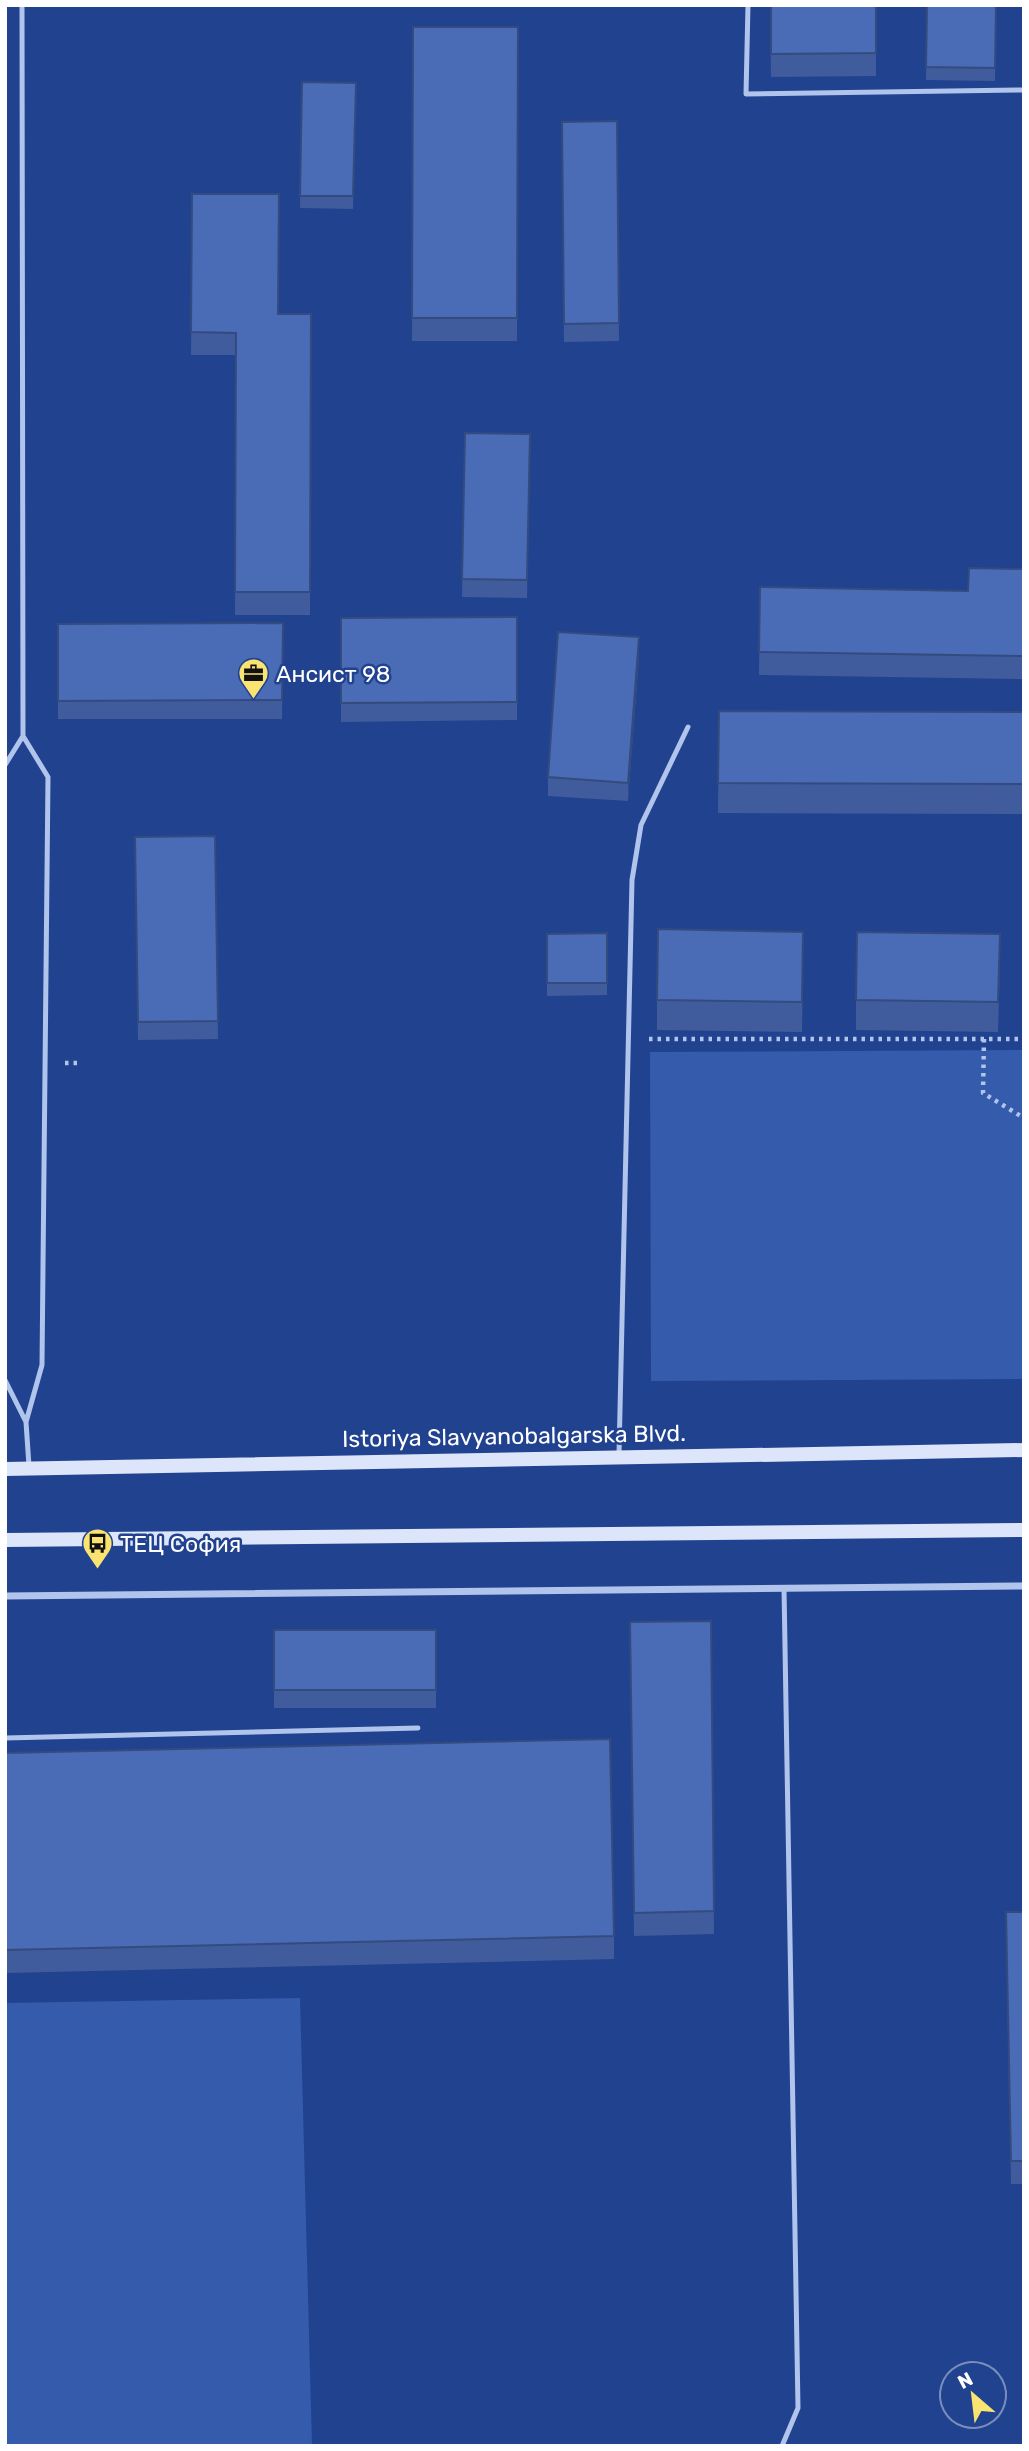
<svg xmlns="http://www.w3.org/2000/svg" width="1029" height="2451" font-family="Rubik,sans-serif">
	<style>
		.green { fill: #355bac }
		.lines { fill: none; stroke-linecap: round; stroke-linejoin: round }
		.path { stroke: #b0c4ec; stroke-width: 4.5; stroke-dasharray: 3.5 5; stroke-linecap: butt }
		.service { stroke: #b0c4ec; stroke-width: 5 }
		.minor { stroke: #b0c4ec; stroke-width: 7 }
		.secondary { stroke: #dce5f9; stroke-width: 14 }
		.wall { fill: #405c9d }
		.shaded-wall { fill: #344b7f }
		.building { fill: #4a6bb6; stroke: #344b7f; stroke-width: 2 }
		.labels { text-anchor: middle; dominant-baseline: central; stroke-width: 5; stroke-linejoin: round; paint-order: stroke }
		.poi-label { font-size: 23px; fill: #fff; stroke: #21428f; text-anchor: start }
		.street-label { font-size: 23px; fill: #fff; stroke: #21428f }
	</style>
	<rect width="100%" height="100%" fill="#21428f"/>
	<path class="green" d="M 1024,1050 L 1024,1379 L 651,1381 L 650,1052 Z
		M 300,1998 L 312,2446 L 5,2446 L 5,2003 Z"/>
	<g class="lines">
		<path class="path" d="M 649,1039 L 1024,1039
			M 984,1039 L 983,1093 L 1024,1118
			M 65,1063 L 78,1063"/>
		<path class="service" d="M 22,5 L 23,736
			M 748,5 L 746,94 L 1024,90
			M 5,765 L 23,736 L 48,777 L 42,1365 L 26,1422 L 29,1466
			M 5,1380 L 26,1422
			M 619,1454 L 632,880 L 641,825 L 688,727
			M 5,1738 L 418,1728
			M 782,2446 L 798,2408 L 784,1588"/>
		<path class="minor" d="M 5,1596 L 1024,1586"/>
		<path class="secondary" d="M 5,1469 L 1024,1450
			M 5,1540 L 1024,1530"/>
	</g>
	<path class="wall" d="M 770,5 L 876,5 L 876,76 L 771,77 Z
		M 927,5 L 996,5 L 995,81 L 926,80 Z
		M 413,27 L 518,27 L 517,341 L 412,341 Z
		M 302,82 L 356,83 L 353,209 L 300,208 Z
		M 617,121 L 619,341 L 564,342 L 562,122 Z
		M 192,194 L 278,314 L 311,314 L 310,615 L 235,615 L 236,355 L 191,355 Z
		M 465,433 L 530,452 L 527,598 L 462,597 Z
		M 1024,569 L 1024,679 L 759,675 L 760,587 L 968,591 Z
		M 517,617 L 517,720 L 341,722 L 341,618 Z
		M 283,623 L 282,719 L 58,719 L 58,624 Z
		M 639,656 L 628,801 L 548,796 L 548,777 Z
		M 719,711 L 1024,712 L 1024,814 L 718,813 Z
		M 215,836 L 218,1039 L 138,1040 L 135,837 Z
		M 607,933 L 607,995 L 547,996 L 547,934 Z
		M 803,962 L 802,1032 L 657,1030 L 657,1000 Z
		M 1000,964 L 998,1032 L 856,1030 L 856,1000 Z
		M 711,1621 L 714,1934 L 634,1936 L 630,1622 Z
		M 274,1630 L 436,1630 L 436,1708 L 274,1708 Z
		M 5,1753 L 614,1936 L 614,1959 L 5,1973 Z
		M 1024,1912 L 1024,2184 L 1011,2184 L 1006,1935 Z"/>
	<path class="shaded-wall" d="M 639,637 L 639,656 L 628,801 L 628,783 Z
		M 803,932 L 803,962 L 802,1032 L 802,1002 Z"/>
	<path class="building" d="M 771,5 L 876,5 L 876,53 L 771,54 Z
		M 927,5 L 996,5 L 995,68 L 926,67 Z
		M 413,27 L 518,27 L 517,318 L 412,318 Z
		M 302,82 L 356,83 L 353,196 L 300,196 Z
		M 617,121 L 619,323 L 564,324 L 562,122 Z
		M 192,194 L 279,194 L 278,314 L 311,314 L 310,592 L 235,592 L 236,333 L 191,332 Z
		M 465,433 L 530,434 L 527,580 L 462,579 Z
		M 969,568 L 1024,569 L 1024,656 L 759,652 L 760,587 L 968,591 Z
		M 517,617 L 517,702 L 341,703 L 341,618 Z
		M 283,623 L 282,700 L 58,701 L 58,624 Z
		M 558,632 L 639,637 L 628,783 L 548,777 Z
		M 719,711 L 1024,712 L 1024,784 L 718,783 Z
		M 215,836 L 218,1021 L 138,1022 L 135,837 Z
		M 658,929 L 803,932 L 802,1002 L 657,1000 Z
		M 857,932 L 1000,934 L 998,1002 L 856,1000 Z
		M 607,933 L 607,983 L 547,983 L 547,934 Z
		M 711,1621 L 714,1911 L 634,1913 L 630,1622 Z
		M 274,1630 L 436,1630 L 436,1690 L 274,1690 Z
		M 610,1739 L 614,1936 L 5,1950 L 5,1753 Z
		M 1006,1912 L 1024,1912 L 1024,2161 L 1011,2161 Z"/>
	<defs>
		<symbol id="office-pin" viewBox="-11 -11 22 30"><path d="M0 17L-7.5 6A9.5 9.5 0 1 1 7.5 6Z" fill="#f9e472" stroke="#21428f"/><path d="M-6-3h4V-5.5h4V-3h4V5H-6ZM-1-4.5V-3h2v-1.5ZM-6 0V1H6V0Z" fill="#111"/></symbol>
		<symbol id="bus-pin" viewBox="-11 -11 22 30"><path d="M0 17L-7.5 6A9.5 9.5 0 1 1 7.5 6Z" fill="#f9e472" stroke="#21428f"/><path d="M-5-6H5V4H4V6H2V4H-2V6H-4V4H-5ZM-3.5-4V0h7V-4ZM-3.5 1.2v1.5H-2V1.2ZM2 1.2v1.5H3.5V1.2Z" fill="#111"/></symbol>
	</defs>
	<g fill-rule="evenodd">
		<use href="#office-pin" x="236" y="656" width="35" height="47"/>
		<use href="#bus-pin" x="80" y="1526" width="35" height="47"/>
	</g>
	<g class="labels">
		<g class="poi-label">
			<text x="276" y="674">Ансист 98</text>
			<text x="120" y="1544">ТЕЦ София</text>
		</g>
		<g class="street-label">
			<text transform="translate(514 1436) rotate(-1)">Istoriya Slavyanobalgarska Blvd.</text>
		</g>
	</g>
	<rect width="1029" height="2451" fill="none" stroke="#ffffff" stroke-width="14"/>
	<g transform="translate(973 2395) rotate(332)"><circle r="33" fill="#21428f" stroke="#7a8ebc" stroke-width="2"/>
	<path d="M0-5L12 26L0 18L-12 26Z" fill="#f9e472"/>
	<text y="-10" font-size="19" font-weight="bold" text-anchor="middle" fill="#ffffff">N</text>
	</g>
</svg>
